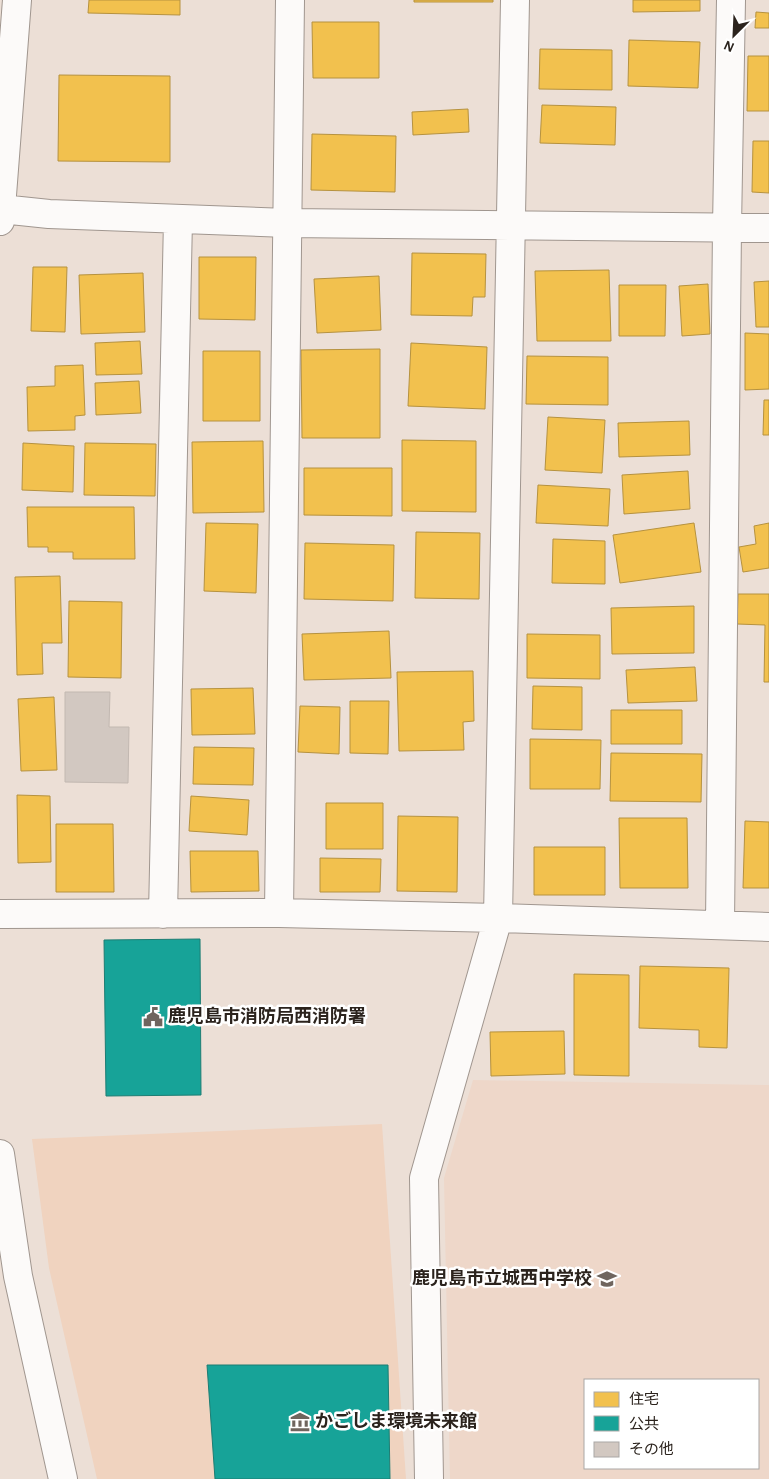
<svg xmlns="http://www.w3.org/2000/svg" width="769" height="1479" font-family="'Alegreya Sans','Noto Sans JP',sans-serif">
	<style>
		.built { fill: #eed7c9; fill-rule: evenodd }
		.green { fill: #f0d3bf }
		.homes { fill: #f2c14e; stroke: #b6923f }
		.public { fill: #17a398; stroke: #1d7d73 }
		.building { fill: #d2c8c1; stroke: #c2b8b1 }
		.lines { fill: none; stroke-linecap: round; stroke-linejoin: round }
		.minor-casing { stroke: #a0968f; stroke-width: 30 }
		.minor { stroke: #fcfaf9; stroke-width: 28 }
		.labels { text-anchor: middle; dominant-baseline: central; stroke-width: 5; stroke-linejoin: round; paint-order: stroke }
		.poi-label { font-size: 18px; font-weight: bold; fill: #2b231d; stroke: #fff; text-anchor: start }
	</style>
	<rect width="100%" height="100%" fill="#ecdfd6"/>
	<path class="built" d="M 473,1080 L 769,1085 L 769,1479 L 450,1479 L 444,1178 ZM 585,1380 L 758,1380 L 758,1468 L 585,1468 Z"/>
	<path class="green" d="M 382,1124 L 406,1479 L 97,1479 L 49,1268 L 32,1139 Z"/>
	<path class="homes" d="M 89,0 L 180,0 L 180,15 L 88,13 Z
		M 414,0 L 493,0 L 493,2 L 414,2 Z
		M 633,0 L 700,0 L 700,11 L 633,12 Z
		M 756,12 L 769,13 L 769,28 L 755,28 Z
		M 312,22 L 379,22 L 379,78 L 313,78 Z
		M 629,40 L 700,42 L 698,88 L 628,86 Z
		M 540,49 L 612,50 L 612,90 L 539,89 Z
		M 748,56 L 769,56 L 769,111 L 747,111 Z
		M 59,75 L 170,76 L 170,162 L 58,161 Z
		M 542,105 L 616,107 L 615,145 L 540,143 Z
		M 468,109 L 469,132 L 413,135 L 412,112 Z
		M 312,134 L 396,136 L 395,192 L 311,190 Z
		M 753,141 L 769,141 L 769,193 L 752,192 Z
		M 412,253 L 486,254 L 485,297 L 473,297 L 472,316 L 411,315 Z
		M 199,257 L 256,257 L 255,320 L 199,319 Z
		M 33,267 L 67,267 L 65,332 L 31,331 Z
		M 609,270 L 611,341 L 537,341 L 535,271 Z
		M 143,273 L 145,332 L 81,334 L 79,275 Z
		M 379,276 L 381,330 L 317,333 L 314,279 Z
		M 769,281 L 769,327 L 756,327 L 754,282 Z
		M 708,284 L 710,334 L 682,336 L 679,286 Z
		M 619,285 L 666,285 L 665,336 L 619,336 Z
		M 745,333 L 769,334 L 769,389 L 745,390 Z
		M 140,341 L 142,374 L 96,375 L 95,343 Z
		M 411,343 L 487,347 L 485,409 L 408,406 Z
		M 380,349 L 380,438 L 302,438 L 301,350 Z
		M 203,351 L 260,351 L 260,421 L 203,421 Z
		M 527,356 L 608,357 L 608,405 L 526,404 Z
		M 83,365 L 85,415 L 75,416 L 75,430 L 28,431 L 27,387 L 55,386 L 55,366 Z
		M 139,381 L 141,413 L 96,415 L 95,383 Z
		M 764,400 L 769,400 L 769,435 L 763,435 Z
		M 548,417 L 605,420 L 602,473 L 545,470 Z
		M 689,421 L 690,455 L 619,457 L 618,423 Z
		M 402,440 L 476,441 L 476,512 L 402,511 Z
		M 263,441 L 264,512 L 193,513 L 192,442 Z
		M 23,443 L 74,446 L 73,492 L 22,490 Z
		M 85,443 L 156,444 L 155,496 L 84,495 Z
		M 304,468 L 392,468 L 392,516 L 304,515 Z
		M 688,471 L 690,509 L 624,514 L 622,475 Z
		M 538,485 L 610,489 L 608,526 L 536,523 Z
		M 27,507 L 134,507 L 135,559 L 73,559 L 73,552 L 48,552 L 48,547 L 28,547 Z
		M 206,523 L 258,524 L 256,593 L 204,591 Z
		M 694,523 L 701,572 L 620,583 L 613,535 Z
		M 769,523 L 769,568 L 743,572 L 739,547 L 756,544 L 754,526 Z
		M 416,532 L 480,533 L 479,599 L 415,598 Z
		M 553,539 L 605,541 L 605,584 L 552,583 Z
		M 305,543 L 394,545 L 393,601 L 304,599 Z
		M 60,576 L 62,643 L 42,643 L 43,674 L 17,675 L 15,577 Z
		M 738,594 L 769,594 L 769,682 L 764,682 L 765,625 L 737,624 Z
		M 69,601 L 122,602 L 121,678 L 68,677 Z
		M 694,606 L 694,653 L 612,654 L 611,608 Z
		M 389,631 L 391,678 L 304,680 L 302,634 Z
		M 527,634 L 600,635 L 600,679 L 527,678 Z
		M 695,667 L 697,701 L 628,703 L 626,670 Z
		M 473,671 L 474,721 L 463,722 L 464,750 L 399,751 L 397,672 Z
		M 533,686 L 582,687 L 582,730 L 532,729 Z
		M 253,688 L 255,734 L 192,735 L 191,689 Z
		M 54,697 L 57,770 L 21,771 L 18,699 Z
		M 350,701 L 389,701 L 388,754 L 350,753 Z
		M 300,706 L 340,707 L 339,754 L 298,752 Z
		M 611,710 L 682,710 L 682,744 L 611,744 Z
		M 530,739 L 601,740 L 600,789 L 530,789 Z
		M 194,747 L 254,748 L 253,785 L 193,784 Z
		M 611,753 L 702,754 L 701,802 L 610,801 Z
		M 17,795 L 50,796 L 51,862 L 18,863 Z
		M 191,796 L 249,800 L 247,835 L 189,831 Z
		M 326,803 L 383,803 L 383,849 L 326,849 Z
		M 398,816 L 458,817 L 457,892 L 397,891 Z
		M 619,818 L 687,818 L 688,888 L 620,888 Z
		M 745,821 L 769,822 L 769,888 L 743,888 Z
		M 56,824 L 113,824 L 114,892 L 56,892 Z
		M 534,847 L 605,847 L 605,895 L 534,895 Z
		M 190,851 L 258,851 L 259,891 L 191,892 Z
		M 320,858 L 381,859 L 380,892 L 320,892 Z
		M 640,966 L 729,968 L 727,1048 L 699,1047 L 699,1030 L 639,1028 Z
		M 574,974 L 629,975 L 629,1076 L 574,1075 Z
		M 564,1031 L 565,1074 L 491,1076 L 490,1032 Z"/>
	<path class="public" d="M 200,939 L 201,1095 L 106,1096 L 104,940 Z
		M 207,1365 L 388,1365 L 390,1479 L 215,1479 Z"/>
	<path class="building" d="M 65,692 L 110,692 L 109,727 L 129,727 L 128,783 L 65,782 Z"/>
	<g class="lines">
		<defs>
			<path id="minor" d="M 1,209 L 49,214 L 287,223 L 769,228
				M 0,221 L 17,0
				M 279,913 L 290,0
				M 0,914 L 279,913 L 498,918 L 769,927
				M 163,914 L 178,220
				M 720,925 L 727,227 L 731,0
				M 0,1154 L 18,1276 L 63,1479
				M 429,1479 L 424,1178 L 498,918 L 515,0"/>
		</defs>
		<use href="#minor" class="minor-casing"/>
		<use href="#minor" class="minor"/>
	</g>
	<defs>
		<symbol id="civic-bare" viewBox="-9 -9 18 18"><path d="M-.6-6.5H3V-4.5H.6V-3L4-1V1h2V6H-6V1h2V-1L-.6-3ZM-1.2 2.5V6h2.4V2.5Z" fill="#6f655e" stroke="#fff" stroke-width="2.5" paint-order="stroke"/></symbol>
		<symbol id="school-bare" viewBox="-9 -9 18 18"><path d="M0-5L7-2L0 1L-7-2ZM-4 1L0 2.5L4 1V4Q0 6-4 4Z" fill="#6f655e" stroke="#fff" stroke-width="2.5" paint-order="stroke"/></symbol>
		<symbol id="museum-bare" viewBox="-9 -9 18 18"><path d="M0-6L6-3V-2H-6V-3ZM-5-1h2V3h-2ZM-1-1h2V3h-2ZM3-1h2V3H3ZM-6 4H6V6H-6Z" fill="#6f655e" stroke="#fff" stroke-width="2.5" paint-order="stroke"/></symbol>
	</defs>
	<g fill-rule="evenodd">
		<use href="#civic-bare" x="139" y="1003" width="28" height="28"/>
		<use href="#school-bare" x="593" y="1265" width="28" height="28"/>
		<use href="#museum-bare" x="286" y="1408" width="28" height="28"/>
	</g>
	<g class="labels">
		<g class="poi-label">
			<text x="168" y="1017">鹿児島市消防局西消防署</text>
			<text x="592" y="1279" text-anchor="end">鹿児島市立城西中学校</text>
			<text x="315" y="1422">かごしま環境未来館</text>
		</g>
	</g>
	<rect x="584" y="1379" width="175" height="90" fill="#ffffff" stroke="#aaa7a5"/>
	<rect x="594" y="1392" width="25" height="15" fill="#f2c14e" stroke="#aaa7a5"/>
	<text x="629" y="1404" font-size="15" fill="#2b231d">住宅</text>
	<rect x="594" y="1416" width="25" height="15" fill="#17a398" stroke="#aaa7a5"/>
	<text x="629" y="1429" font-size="15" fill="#2b231d">公共</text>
	<rect x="594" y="1442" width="25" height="15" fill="#d2c8c1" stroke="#aaa7a5"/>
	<text x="629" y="1454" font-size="15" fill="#2b231d">その他</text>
	<g transform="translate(734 35) rotate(204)" stroke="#ffffff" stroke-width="4" paint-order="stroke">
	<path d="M0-4L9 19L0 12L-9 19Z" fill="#2b231d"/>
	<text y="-8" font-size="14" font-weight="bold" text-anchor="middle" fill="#2b231d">N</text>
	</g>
</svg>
